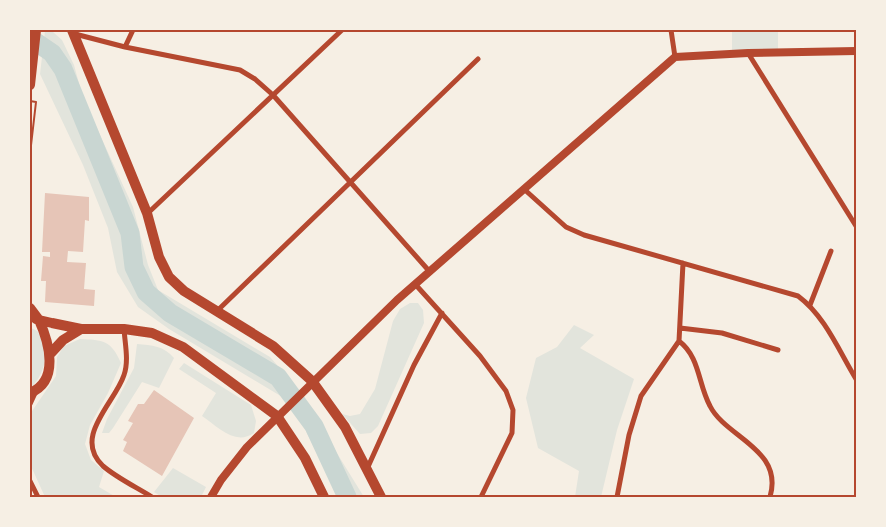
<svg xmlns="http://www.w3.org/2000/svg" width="886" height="527" font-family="Roboto,sans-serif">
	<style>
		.green { fill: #e2e4dc }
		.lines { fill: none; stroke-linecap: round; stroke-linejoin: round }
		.river { stroke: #c9d6d2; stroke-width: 19 }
		.building { fill: #e6c5b7 }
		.path { stroke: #b5482f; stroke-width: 2 }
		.minor { stroke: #b5482f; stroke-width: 5 }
		.tertiary { stroke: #b5482f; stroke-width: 8 }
		.primary { stroke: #b5482f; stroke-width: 10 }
		.neatline { fill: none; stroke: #b5482f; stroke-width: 2 }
	</style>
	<rect width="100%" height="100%" fill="#f6efe4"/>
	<path class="green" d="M 732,30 L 778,30 L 778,49 L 732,52 Z
		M 45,31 L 53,32 L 62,40 L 74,65 L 83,98 L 133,207 L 148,265 L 158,290 L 270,357 L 277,365 L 284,398 L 169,329 L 138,307 L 117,272 L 108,228 L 83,165 L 40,74 Z
		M 410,303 L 418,303 L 423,310 L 424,323 L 378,426 L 371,433 L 360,434 L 342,414 L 350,416 L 360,414 L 375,389 L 393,321 L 400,309 Z
		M 574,325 L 594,335 L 580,348 L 634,379 L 617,430 L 601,497 L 575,497 L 579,471 L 538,448 L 526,398 L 536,358 L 557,347 Z
		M 30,328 C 56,334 46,376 30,388 Z
		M 80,339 C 103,340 111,340 121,363 L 108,393 L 90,425 L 85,444 L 91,460 L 104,471 L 99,487 L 116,497 L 45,497 L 30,464 L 30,414 L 56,376 L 57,357 L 64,346 Z
		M 137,344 C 152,345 164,346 174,358 L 159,388 L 142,382 L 113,428 L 109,433 L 102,433 L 107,419 L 134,368 Z
		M 184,363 L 251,405 L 256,421 L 254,433 C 235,446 218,427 202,416 L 216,393 L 179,369 Z
		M 309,408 L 364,497 L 339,497 L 300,419 Z
		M 173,468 L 206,487 L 201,497 L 162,497 L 154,492 Z"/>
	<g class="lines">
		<path class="river" d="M 30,38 L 52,53 L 63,69 L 130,233 L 134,267 L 146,292 L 170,313 L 278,377 L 314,426 L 347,497"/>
	</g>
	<path class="building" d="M 45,193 L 89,197 L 89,221 L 85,220 L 83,252 L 68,251 L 67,262 L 86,263 L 84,289 L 95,290 L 94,306 L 45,302 L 46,281 L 41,281 L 43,256 L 50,257 L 50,252 L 42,252 Z
		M 154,390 L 194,418 L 162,476 L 123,451 L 127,442 L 123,440 L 133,423 L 128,421 L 138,404 L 144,404 Z"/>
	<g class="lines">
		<path class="path" d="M 30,101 L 36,102 L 30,154"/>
		<path class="minor" d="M 671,30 L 675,57
			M 75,34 L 125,47 L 240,70 L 255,79 L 273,95 L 430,272
			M 125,47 L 133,30
			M 748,53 L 856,226
			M 525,190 L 566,227 L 584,235 L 798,296 C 825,316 839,351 856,379
			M 148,213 L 342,30
			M 415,284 L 480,356 L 506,391 L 513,410 L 512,433 L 481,497
			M 810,305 L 831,251
			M 217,311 L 478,59
			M 680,328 L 722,333 L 778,350
			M 124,329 C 125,344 129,361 124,375 C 115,403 72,437 103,466 C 117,478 136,487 152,497
			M 679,341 C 700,357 698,384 710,406 C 726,438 784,449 770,497
			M 30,404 L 36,391
			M 367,469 L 414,365 L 442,313
			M 30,481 L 38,497
			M 617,497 L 629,435 L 641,396 L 679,341 L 683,263"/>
		<path class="tertiary" d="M 211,497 L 221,480 L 247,447 L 397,300 L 675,57 L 748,53 L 856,51"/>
		<path class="primary" d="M 72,30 L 147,213 L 159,257 L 169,277 L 184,291 L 273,346 L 312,381 L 345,427 L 381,497
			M 30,85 L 36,30
			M 30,308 L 39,320 L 52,323 L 81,329 L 124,329 L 152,333 L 183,347 L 277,416 L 305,458 L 324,497
			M 51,353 L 63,340 L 81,329
			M 30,393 C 60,381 49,342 39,320 L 36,319"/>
	</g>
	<rect width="886" height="527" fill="none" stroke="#f6efe4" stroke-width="62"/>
	<rect x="31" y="31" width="824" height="465" class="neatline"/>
</svg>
